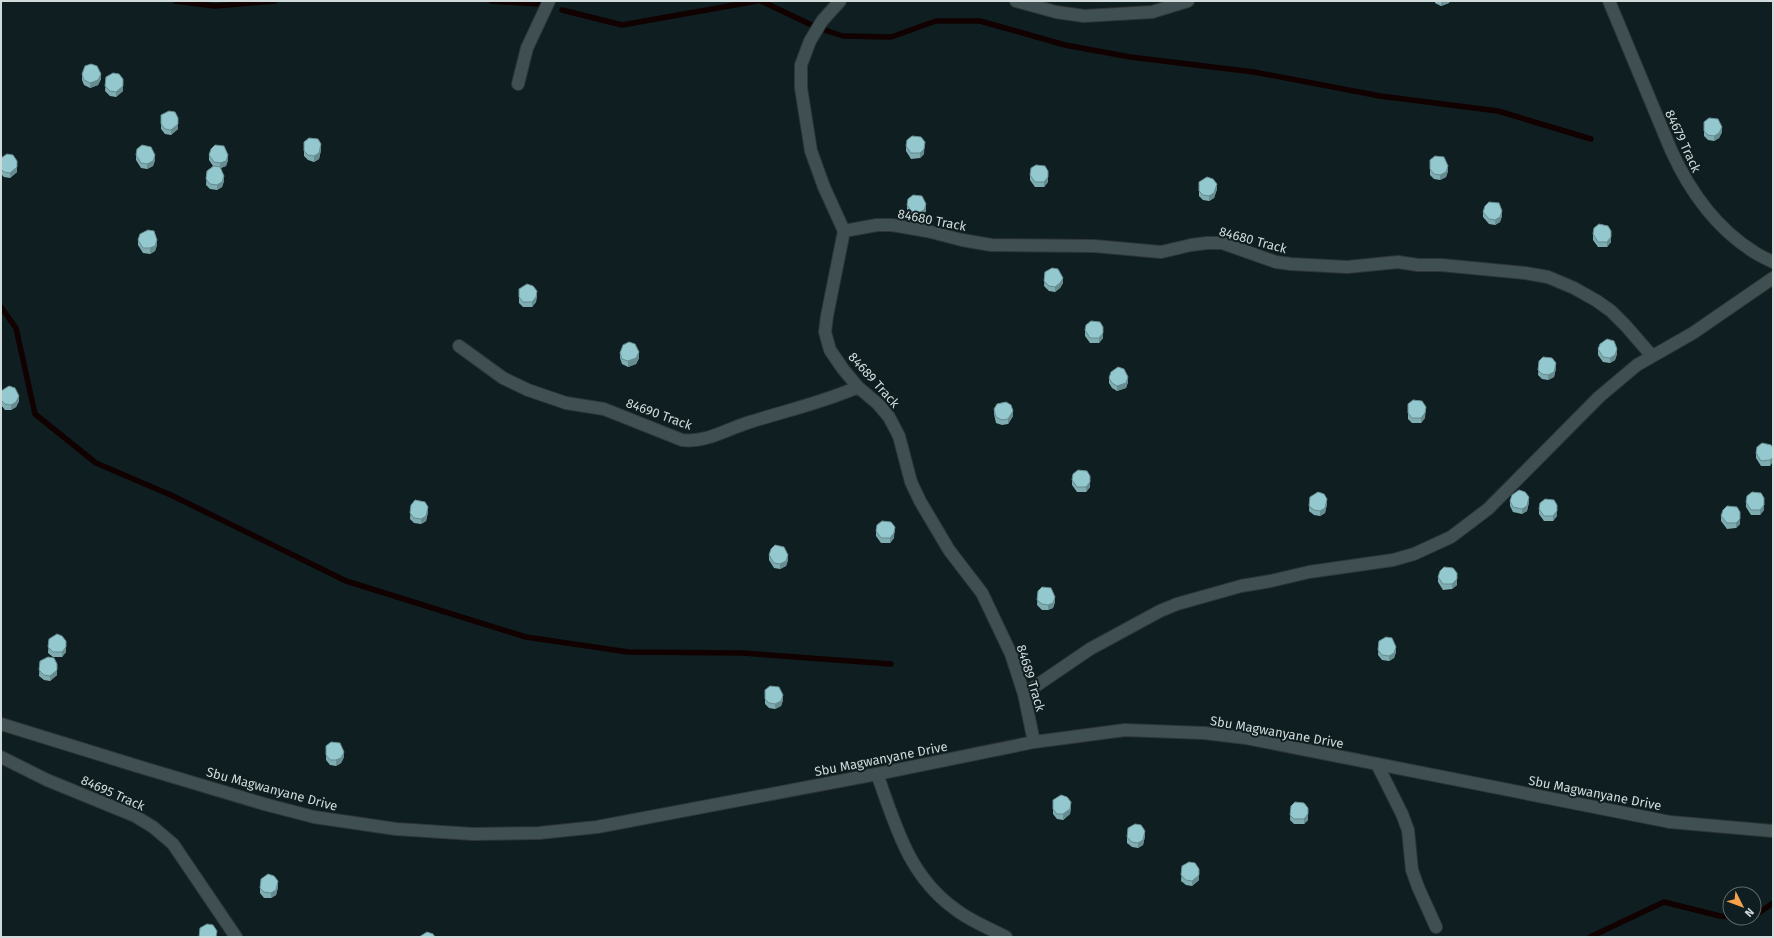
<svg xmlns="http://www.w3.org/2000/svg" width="1774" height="938" font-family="'Fira Sans',sans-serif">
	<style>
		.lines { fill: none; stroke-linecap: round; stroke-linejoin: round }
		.stream { stroke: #110100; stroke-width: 5.5 }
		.minor-casing { stroke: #2e3637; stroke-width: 14 }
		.secondary-casing { stroke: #2e3637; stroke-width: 14 }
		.minor { stroke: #405052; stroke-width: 12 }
		.secondary { stroke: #405052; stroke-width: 12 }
		.wall { fill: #7eacb1 }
		.shaded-wall { fill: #678c90 }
		.building { fill: #93c8ce; stroke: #678c90 }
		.labels { text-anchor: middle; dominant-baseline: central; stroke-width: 4; stroke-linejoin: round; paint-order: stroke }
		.street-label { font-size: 13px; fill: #d2dbdc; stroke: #0f1e20 }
	</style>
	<rect width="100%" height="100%" fill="#0f1e20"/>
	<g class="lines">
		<path class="stream" d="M 175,1 L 215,6 L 275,1
			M 491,1 L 539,4
			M 761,1 L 818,28 L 843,36 L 891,37 L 936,21 L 980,21 L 1065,45 L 1130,57 L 1254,72 L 1380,96 L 1498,111 L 1591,139
			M 562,10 L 622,25 L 757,1
			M 1,307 L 16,328 L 35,414 L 96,463 L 173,496 L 346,581 L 526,637 L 628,652 L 743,653 L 891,664
			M 1754,916 L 1773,903
			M 1745,918 L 1752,918
			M 1590,937 L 1664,902 L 1720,916 L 1730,917"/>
		<defs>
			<path id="minor" d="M 840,1 L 822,21 L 810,41 L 801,65 L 801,88 L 811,151 L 824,187 L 844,231 L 827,316 L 825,332 L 830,350 L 843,369 L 858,387 L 878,404 L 889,417 L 899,436 L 911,482 L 920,501 L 949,550 L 982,593 L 1011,654 L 1024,694 L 1034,742
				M 1016,1 L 1056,12 L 1084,16 L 1152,12 L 1188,1
				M 1609,1 L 1671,150 C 1689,190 1716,228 1754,252 C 1760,256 1767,259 1773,262
				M 518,84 L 527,48 L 549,1
				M 844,231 L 877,225 L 892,225 L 927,231 L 962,240 L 991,245 L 1094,246 L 1161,252 L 1191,245 L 1207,243 L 1222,243 L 1276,262 L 1291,264 L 1347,267 L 1398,262 L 1418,265 L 1441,265 L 1525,273 L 1548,277 L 1574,288 L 1597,301 L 1611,311 L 1626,326 L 1652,356
				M 459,346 L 503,378 L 528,390 L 566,403 L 604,409 L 682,440 C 705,443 725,430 747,423 C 784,411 822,403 858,387
				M 1024,694 L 1090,649 L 1160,611 L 1177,604 L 1241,586 L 1271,581 L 1309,572 L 1393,560 L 1414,554 L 1451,537 L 1488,509 L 1599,397 L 1637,365 L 1693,333 L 1773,278
				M 1,757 L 47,780 L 135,816 L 153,827 L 173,844 L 236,937
				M 1377,764 L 1402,814 L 1408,830 L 1412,870 L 1418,887 L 1436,927
				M 877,774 C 896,826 908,875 955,909 C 970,921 989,928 1006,937"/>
			<path id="secondary" d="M 1,724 L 137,766 L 264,804 L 314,817 L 396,829 L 473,834 L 539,833 L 597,827 L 877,774 L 1034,742 L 1125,730 L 1204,733 L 1246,738 L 1670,822 L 1773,831"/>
		</defs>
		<use href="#minor" class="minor-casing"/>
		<use href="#secondary" class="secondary-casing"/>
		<use href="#minor" class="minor"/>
		<use href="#secondary" class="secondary"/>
	</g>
	<path class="wall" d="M 1435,1 L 1450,1 L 1449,3 L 1441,6 L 1435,3 Z
		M 82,74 L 101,79 L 98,85 L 90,88 L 84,85 L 82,80 Z
		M 106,77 L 123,85 L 123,91 L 116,97 L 110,96 L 105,91 Z
		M 161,115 L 178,123 L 178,129 L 171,135 L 165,134 L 161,129 Z
		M 1704,122 L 1722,132 L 1719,138 L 1714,141 L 1708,140 L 1704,136 Z
		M 304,142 L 321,150 L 319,159 L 314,162 L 308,160 L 304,156 Z
		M 906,146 L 924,154 L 920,158 L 911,159 L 906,151 Z
		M 136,155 L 155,160 L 153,166 L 147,169 L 141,168 L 136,160 Z
		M 209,155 L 228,160 L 226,166 L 221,168 L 224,181 L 222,187 L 217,190 L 210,189 L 206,185 L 207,171 L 213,166 L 209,160 Z
		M 1,158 L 17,166 L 17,172 L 10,178 L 4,177 L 1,174 Z
		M 1430,160 L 1448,171 L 1446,177 L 1440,180 L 1434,179 L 1430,175 Z
		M 1030,175 L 1048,182 L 1044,187 L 1035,187 L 1030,180 Z
		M 1199,182 L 1217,189 L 1214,198 L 1209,201 L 1203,200 L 1199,196 Z
		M 907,205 L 926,210 L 924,216 L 918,218 L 912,217 L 907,210 Z
		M 1483,212 L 1502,216 L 1500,222 L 1495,225 L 1489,224 L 1483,217 Z
		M 1593,234 L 1611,242 L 1607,247 L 1598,247 L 1593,240 Z
		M 138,240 L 157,245 L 155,251 L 150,254 L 143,253 L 138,245 Z
		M 1045,272 L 1063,283 L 1060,288 L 1055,292 L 1049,291 L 1044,286 Z
		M 519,289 L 537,296 L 536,302 L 532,307 L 523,307 L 519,303 Z
		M 1085,330 L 1103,338 L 1099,343 L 1090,343 L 1085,336 Z
		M 1598,349 L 1617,354 L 1615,360 L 1610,363 L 1603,362 L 1598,355 Z
		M 620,353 L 639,358 L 636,364 L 628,367 L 622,364 L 620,358 Z
		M 1539,361 L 1556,368 L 1554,377 L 1548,380 L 1542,379 L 1538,375 Z
		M 1109,378 L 1128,382 L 1126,388 L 1117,391 L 1112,388 L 1109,383 Z
		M 1,391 L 19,401 L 16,407 L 11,410 L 5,410 L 1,405 Z
		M 994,409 L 1013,416 L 1008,424 L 1002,425 L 996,423 L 994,414 Z
		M 1408,413 L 1425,418 L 1421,423 L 1412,423 L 1408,419 Z
		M 1773,448 L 1770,466 L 1761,466 L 1756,458 L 1756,453 Z
		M 1072,480 L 1090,487 L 1086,492 L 1077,492 L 1072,485 Z
		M 1310,497 L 1327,504 L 1325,513 L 1320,516 L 1314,515 L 1309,511 Z
		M 1510,501 L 1529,502 L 1527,511 L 1522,514 L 1513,512 L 1510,506 Z
		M 1746,502 L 1764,510 L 1760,515 L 1751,515 L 1746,507 Z
		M 411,505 L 428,512 L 426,521 L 421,524 L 414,523 L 410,519 Z
		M 1539,509 L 1557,516 L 1553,521 L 1544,521 L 1539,514 Z
		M 1721,516 L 1740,524 L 1736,528 L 1727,529 L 1721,521 Z
		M 876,531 L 894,538 L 890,543 L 881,543 L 876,536 Z
		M 769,555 L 788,560 L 786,566 L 780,569 L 774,568 L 769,560 Z
		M 1438,577 L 1457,585 L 1452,589 L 1443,590 L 1438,582 Z
		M 1038,591 L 1055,602 L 1053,608 L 1048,610 L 1042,610 L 1037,605 Z
		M 49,639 L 66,646 L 66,652 L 62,657 L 53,657 L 48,653 Z
		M 1379,641 L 1396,652 L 1394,658 L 1389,661 L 1382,660 L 1378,655 Z
		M 40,661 L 57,669 L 57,675 L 50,681 L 44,680 L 39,676 Z
		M 765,690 L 783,700 L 781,706 L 775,709 L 769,708 L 765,704 Z
		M 326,755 L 344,757 L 341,763 L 336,766 L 330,765 L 326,760 Z
		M 1053,800 L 1071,808 L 1070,814 L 1063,820 L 1057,819 L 1053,814 Z
		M 1291,806 L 1308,820 L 1304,824 L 1294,824 L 1290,820 Z
		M 1145,836 L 1143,845 L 1138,848 L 1132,847 L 1127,843 L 1127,837 Z
		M 1182,866 L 1199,874 L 1199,880 L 1192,886 L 1186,885 L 1181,881 Z
		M 278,887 L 276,895 L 271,898 L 264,898 L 260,893 L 260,888 Z"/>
	<path class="shaded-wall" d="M 1441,1 L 1450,1 L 1449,3 L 1441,6 Z
		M 101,74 L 101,79 L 98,85 L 90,88 L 90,83 Z
		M 123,79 L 123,91 L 116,97 L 116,92 Z
		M 178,118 L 178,129 L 171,135 L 171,130 Z
		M 1722,127 L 1722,132 L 1719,138 L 1714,141 L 1714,136 Z
		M 925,142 L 924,154 L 920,158 L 920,153 Z
		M 321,144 L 321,150 L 319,159 L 314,162 L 314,156 Z
		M 155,155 L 155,160 L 153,166 L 147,169 L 147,164 Z
		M 228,155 L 228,160 L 226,166 L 220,168 L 220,163 Z
		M 17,161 L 17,172 L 10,178 L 10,173 Z
		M 1448,166 L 1448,171 L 1446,177 L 1440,180 L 1440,175 Z
		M 1048,171 L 1048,182 L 1044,187 L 1044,182 Z
		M 224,176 L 224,181 L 222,187 L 217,190 L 217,185 Z
		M 1217,184 L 1217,189 L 1214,198 L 1209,201 L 1209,196 Z
		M 926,204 L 926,210 L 924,216 L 918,218 L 918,213 Z
		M 1502,211 L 1502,216 L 1500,222 L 1495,225 L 1495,220 Z
		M 1611,231 L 1611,242 L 1607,247 L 1607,242 Z
		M 157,240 L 157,245 L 155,251 L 150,254 L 150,248 Z
		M 1063,278 L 1063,283 L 1060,288 L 1055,292 L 1055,287 Z
		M 537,291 L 536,302 L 532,307 L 532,302 Z
		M 1103,327 L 1103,338 L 1099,343 L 1099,338 Z
		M 1617,349 L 1617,354 L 1615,360 L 1610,363 L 1610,358 Z
		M 639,352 L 639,358 L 636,364 L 628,367 L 628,361 Z
		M 1556,363 L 1556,368 L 1554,377 L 1548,380 L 1548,375 Z
		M 1128,377 L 1128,382 L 1126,388 L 1117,391 L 1117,386 Z
		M 19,396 L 19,401 L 16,407 L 11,410 L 11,405 Z
		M 1426,407 L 1425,418 L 1421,423 L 1421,418 Z
		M 1013,411 L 1013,416 L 1008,424 L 1008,419 Z
		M 1773,457 L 1773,462 L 1770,466 L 1770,460 Z
		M 1090,476 L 1090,487 L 1086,492 L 1086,487 Z
		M 1529,497 L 1529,502 L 1527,511 L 1522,514 L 1522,509 Z
		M 1327,499 L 1327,504 L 1325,513 L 1320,516 L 1320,511 Z
		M 1764,504 L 1764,510 L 1760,515 L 1760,510 Z
		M 428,507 L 428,512 L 426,521 L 421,524 L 421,519 Z
		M 1557,510 L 1557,516 L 1553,521 L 1553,516 Z
		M 1740,517 L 1740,524 L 1736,528 L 1736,523 Z
		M 895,527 L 894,538 L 890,543 L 890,538 Z
		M 788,555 L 788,560 L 786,566 L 780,569 L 780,564 Z
		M 1457,573 L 1457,585 L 1452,589 L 1452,584 Z
		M 1055,597 L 1055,602 L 1053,608 L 1048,610 L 1048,605 Z
		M 66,641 L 66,652 L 62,657 L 62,652 Z
		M 1396,647 L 1396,652 L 1394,658 L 1389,661 L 1389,656 Z
		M 57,664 L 57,675 L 50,681 L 50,676 Z
		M 783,695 L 783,700 L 781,706 L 775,709 L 775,704 Z
		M 344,752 L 344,757 L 341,763 L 336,766 L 336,760 Z
		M 1071,802 L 1070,814 L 1063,820 L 1063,814 Z
		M 1308,813 L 1308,820 L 1304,824 L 1304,819 Z
		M 1145,831 L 1145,836 L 1143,845 L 1138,848 L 1138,843 Z
		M 1199,869 L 1199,880 L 1192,886 L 1192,881 Z
		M 278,881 L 278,887 L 276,895 L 271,898 L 271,893 Z"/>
	<path class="building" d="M 91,64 L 97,66 L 101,74 L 98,80 L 90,83 L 84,80 L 82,74 L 85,66 Z
		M 113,73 L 119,74 L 123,79 L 123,86 L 116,92 L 110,91 L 105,86 L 106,77 Z
		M 169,111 L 175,112 L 178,118 L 178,124 L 171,130 L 165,129 L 161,124 L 161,115 Z
		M 1709,118 L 1718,119 L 1722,127 L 1719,133 L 1714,136 L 1708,135 L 1704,131 L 1704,122 Z
		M 912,136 L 921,137 L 925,142 L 924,149 L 920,153 L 911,153 L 906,146 L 907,140 Z
		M 309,138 L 318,139 L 321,144 L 319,153 L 314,156 L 308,155 L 304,151 L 304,142 Z
		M 142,145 L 151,147 L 155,155 L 153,161 L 147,164 L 141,163 L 136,155 L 137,149 Z
		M 215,145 L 224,146 L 228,155 L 226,161 L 220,163 L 214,162 L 209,155 L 211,149 Z
		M 7,154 L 13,155 L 17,161 L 17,167 L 10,173 L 4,172 L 1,169 L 1,158 Z
		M 1435,156 L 1444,157 L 1448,166 L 1446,172 L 1440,175 L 1434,174 L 1430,169 L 1430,160 Z
		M 1036,165 L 1045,166 L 1048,171 L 1048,177 L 1044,182 L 1035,182 L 1030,175 L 1031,168 Z
		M 214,166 L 220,167 L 224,176 L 222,182 L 217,185 L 210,184 L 206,179 L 207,171 Z
		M 1207,177 L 1213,179 L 1217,184 L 1214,193 L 1209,196 L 1203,195 L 1199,191 L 1199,182 Z
		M 913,195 L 922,196 L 926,204 L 924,210 L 918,213 L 912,212 L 907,205 L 908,199 Z
		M 1489,202 L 1499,203 L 1502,211 L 1500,217 L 1495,220 L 1489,219 L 1483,212 L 1485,206 Z
		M 1599,224 L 1608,226 L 1611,231 L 1611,237 L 1607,242 L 1598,242 L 1593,234 L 1594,228 Z
		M 148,230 L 154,231 L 157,240 L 155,246 L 150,248 L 143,248 L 138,240 L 140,234 Z
		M 1052,268 L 1058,269 L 1063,278 L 1060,283 L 1055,287 L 1049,286 L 1044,281 L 1045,272 Z
		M 527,284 L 533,286 L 537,291 L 536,297 L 532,302 L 523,302 L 519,297 L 519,289 Z
		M 1091,321 L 1100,322 L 1103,327 L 1103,333 L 1099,338 L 1090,338 L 1085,330 L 1086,325 Z
		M 1607,339 L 1614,341 L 1617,349 L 1615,355 L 1610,358 L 1603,357 L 1598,349 L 1600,344 Z
		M 629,342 L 635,344 L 639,352 L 636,358 L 628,361 L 622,359 L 620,353 L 623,345 Z
		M 1543,357 L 1552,358 L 1556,363 L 1554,372 L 1548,375 L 1542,374 L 1538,370 L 1539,361 Z
		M 1118,367 L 1124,369 L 1128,377 L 1126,383 L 1117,386 L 1112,383 L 1109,378 L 1111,372 Z
		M 9,386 L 15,388 L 19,396 L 16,402 L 11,405 L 5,404 L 1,400 L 1,391 Z
		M 1413,400 L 1422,401 L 1426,407 L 1425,413 L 1421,418 L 1412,418 L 1408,413 L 1408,404 Z
		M 1006,402 L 1011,405 L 1013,411 L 1008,419 L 1002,420 L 996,417 L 994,409 L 997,404 Z
		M 1762,443 L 1771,445 L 1773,448 L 1773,457 L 1770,460 L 1761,461 L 1756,453 L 1757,447 Z
		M 1078,470 L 1087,471 L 1090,476 L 1090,482 L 1086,487 L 1077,487 L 1072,480 L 1073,474 Z
		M 1519,490 L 1525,492 L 1529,497 L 1527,506 L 1522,509 L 1513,507 L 1510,501 L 1512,495 Z
		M 1318,492 L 1324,494 L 1327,499 L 1325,508 L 1320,511 L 1314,510 L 1309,506 L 1310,497 Z
		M 1752,492 L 1761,493 L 1764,498 L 1764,505 L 1760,510 L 1751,510 L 1746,502 L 1747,496 Z
		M 1545,499 L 1554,500 L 1557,505 L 1557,511 L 1553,516 L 1544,516 L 1539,509 L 1540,503 Z
		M 415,500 L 425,502 L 428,507 L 426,516 L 421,519 L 414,518 L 410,513 L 411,505 Z
		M 1727,506 L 1737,507 L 1740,512 L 1740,519 L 1736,523 L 1727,523 L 1721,516 L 1723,510 Z
		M 882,521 L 891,522 L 895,527 L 894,533 L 890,538 L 881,538 L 876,531 L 877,525 Z
		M 775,545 L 784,547 L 788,555 L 786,561 L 780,564 L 774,563 L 769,555 L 771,549 Z
		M 1444,567 L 1453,568 L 1457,573 L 1457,579 L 1452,584 L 1443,584 L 1438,577 L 1440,571 Z
		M 1042,587 L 1051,588 L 1055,597 L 1053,603 L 1048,605 L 1042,604 L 1037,600 L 1038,591 Z
		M 57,634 L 62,636 L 66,641 L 66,647 L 62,652 L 53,652 L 48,647 L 49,639 Z
		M 1386,637 L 1392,638 L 1396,647 L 1394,653 L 1389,656 L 1382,655 L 1378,650 L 1379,641 Z
		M 48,657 L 54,658 L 57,664 L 57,670 L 50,676 L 44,675 L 39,670 L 40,661 Z
		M 770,686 L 779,687 L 783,695 L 781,701 L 775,704 L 769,703 L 765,699 L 765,690 Z
		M 331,742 L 340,743 L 344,752 L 341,758 L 336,760 L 330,760 L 326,755 L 326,746 Z
		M 1061,795 L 1067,797 L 1071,802 L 1070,809 L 1063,814 L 1057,814 L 1053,809 L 1053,800 Z
		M 1295,802 L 1304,803 L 1308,808 L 1308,814 L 1304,819 L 1294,819 L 1290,815 L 1291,806 Z
		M 1135,824 L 1141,825 L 1145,831 L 1143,840 L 1138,843 L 1132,842 L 1127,837 L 1128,828 Z
		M 1189,862 L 1195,863 L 1199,869 L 1199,875 L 1192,881 L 1186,880 L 1181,875 L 1182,866 Z
		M 268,874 L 274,876 L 278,881 L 276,890 L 271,893 L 264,892 L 260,888 L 261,879 Z
		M 207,924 L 213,925 L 217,931 L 216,937 L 199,937 L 200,928 Z
		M 427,932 L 433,934 L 435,937 L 419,937 Z"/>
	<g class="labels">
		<g class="street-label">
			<text transform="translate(1683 141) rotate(65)">84679 Track</text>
			<text transform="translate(932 220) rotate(11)">84680 Track</text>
			<text transform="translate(1253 240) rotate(15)">84680 Track</text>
			<text transform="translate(874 380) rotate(48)">84689 Track</text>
			<text transform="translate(659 414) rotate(20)">84690 Track</text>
			<text transform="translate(1031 678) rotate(73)">84689 Track</text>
			<text transform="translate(1277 732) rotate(10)">Sbu Magwanyane Drive</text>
			<text transform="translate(881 759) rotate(-11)">Sbu Magwanyane Drive</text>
			<text transform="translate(272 789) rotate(15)">Sbu Magwanyane Drive</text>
			<text transform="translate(113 793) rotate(24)">84695 Track</text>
			<text transform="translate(1595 793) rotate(11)">Sbu Magwanyane Drive</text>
		</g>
	</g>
	<rect width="1774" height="938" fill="none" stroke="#d2dbdc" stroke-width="4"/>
	<g transform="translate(1742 906) rotate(132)"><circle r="19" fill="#0f1e20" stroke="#5d6a6b"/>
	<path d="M0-3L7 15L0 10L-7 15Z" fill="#f7a14a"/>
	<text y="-6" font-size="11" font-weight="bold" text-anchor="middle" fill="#d2dbdc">N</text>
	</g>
</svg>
